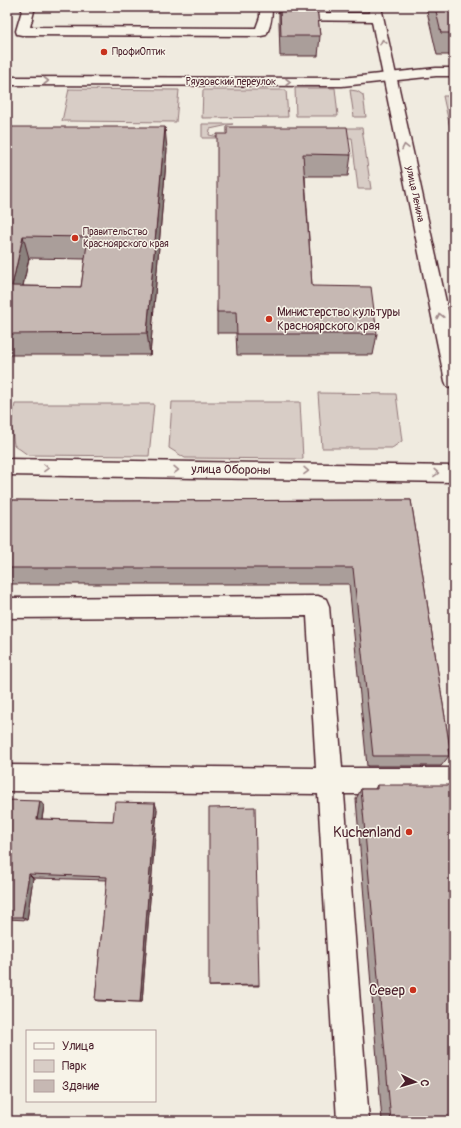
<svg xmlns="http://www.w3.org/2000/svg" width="461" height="1128" font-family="Pangolin,sans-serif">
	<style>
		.green { fill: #d8cdc6; stroke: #917678 }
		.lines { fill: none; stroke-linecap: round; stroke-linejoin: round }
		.minor-casing { stroke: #4a1f2b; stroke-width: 3 }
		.major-casing { stroke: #4a1f2b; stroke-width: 3 }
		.minor { fill: #f7f3e8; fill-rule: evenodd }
		.major { fill: #f7f3e8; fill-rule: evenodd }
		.wall { fill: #aa9e9a; stroke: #4a1f2b; fill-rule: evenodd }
		.shaded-wall { fill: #8b817d; stroke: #4a1f2b }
		.building { fill: #c6b8b3; stroke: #4a1f2b; fill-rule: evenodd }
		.oneway { stroke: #a0898a }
		.poi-dot { fill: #c8321e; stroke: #f7f3e8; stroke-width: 1.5 }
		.labels { text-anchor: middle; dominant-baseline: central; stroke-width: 3; stroke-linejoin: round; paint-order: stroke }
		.far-poi-label { font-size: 10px; fill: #4a1f2b; stroke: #f7f3e8; text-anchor: start }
		.far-street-label { font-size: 10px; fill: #4a1f2b; stroke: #f7f3e8 }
		.poi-label { font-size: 12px; fill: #4a1f2b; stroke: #f7f3e8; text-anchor: start }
		.street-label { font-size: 12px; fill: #4a1f2b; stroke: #f7f3e8 }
		.near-poi-label { font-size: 14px; fill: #4a1f2b; stroke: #f7f3e8; text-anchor: end }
	</style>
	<rect width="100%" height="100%" fill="#f0ebe0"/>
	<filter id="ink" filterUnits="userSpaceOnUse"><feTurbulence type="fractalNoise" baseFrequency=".025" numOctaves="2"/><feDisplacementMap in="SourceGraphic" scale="8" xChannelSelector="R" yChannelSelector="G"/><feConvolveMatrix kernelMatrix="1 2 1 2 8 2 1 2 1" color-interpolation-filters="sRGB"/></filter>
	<g filter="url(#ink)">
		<path class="green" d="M 295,88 L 335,88 L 338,116 L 296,116 Z
			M 69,89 L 179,90 L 176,122 L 62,121 Z
			M 203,90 L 286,90 L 288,117 L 202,118 Z
			M 350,90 L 357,91 L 363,95 L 366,117 L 354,117 Z
			M 443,96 L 454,96 L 454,146 Z
			M 202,124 L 233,124 L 210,129 L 209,135 L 224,138 L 202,138 Z
			M 305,128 L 362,128 L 371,189 L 358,189 L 352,138 L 305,138 Z
			M 318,393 L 396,394 L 402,441 L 392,448 L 322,448 Z
			M 172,402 L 300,402 L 303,459 L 185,458 L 169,448 Z
			M 15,404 L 154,404 L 149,456 L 28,455 L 14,445 L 11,424 Z"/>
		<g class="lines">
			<defs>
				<path id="minor" d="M 23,7 L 35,7 L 30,27 L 256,28 L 260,17 L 260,7 L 272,7 C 272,17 271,26 266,35 L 261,36 L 22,35 L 17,34 L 16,31 Z
					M 288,13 L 377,13 L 381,14 L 383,17 L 381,20 L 377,21 L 284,20 L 282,17 L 284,14 Z
					M 436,68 L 454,68 L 454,76 L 436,76 L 342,86 L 7,85 L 7,77 L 342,78 Z
					M 7,459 L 454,466 L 454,482 L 7,475 Z
					M 318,596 L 326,599 L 329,606 L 342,768 L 454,768 L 454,794 L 344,794 L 369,1121 L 337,1121 L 318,794 L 7,791 L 7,765 L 316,768 L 307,616 L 7,618 L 7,598 Z"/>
				<path id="major" d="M 369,7 L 381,7 L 454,338 L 454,388 L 447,386 L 445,381 Z"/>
			</defs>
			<use href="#minor" class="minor-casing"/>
			<use href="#major" class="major-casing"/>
			<use href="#minor" class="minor"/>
			<use href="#major" class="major"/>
		</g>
		<path class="wall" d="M 278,7 L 317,7 L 320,36 L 318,56 L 280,56 L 279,22 L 279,12 L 278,12 Z
			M 426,7 L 454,7 L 454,55 L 437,55 Z
			M 7,127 L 167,149 L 150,355 L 7,355 ZM 29,258 L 85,259 L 81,287 L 23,286 Z
			M 227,134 L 351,155 L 348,176 L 305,176 L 312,286 L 377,334 L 373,355 L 237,355 L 236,333 L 217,333 L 217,312 Z
			M 7,500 L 113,501 L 411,500 L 450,749 L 449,751 L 449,756 L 441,766 L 367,766 L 349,584 L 7,584 Z
			M 377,785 L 454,1121 L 382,1121 L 356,799 L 361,789 L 375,789 Z
			M 7,800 L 44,806 L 42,819 L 113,821 L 157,809 L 142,1002 L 98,1001 L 95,1000 L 107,880 L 33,878 L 27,920 L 7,919 Z
			M 259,985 L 259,986 L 209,986 Z"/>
		<path class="shaded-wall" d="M 165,127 L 167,149 L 150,355 L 147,333 Z
			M 23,236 L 29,258 L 18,308 L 12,286 Z
			M 40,801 L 44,806 L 41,824 L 37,819 Z
			M 155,803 L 157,809 L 142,1002 L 140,1002 Z
			M 29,874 L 33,878 L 27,920 L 22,917 Z"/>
		<path class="building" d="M 280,7 L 317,7 L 320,36 L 281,36 Z
			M 435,7 L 454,7 L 454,33 L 441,33 Z
			M 7,127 L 165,127 L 147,333 L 7,334 ZM 23,236 L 88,237 L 81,287 L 12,286 Z
			M 227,127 L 347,127 L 351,155 L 303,154 L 312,286 L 371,287 L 377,334 L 237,334 L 236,312 L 217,312 L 217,134 L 227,134 Z
			M 7,500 L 113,501 L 411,500 L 450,749 L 448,749 L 449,756 L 373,756 L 353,568 L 7,568 Z
			M 377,785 L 454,785 L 454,1121 L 391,1121 L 361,789 L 377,789 Z
			M 7,800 L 40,801 L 37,819 L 113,821 L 115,802 L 155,803 L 140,1002 L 95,1000 L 107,877 L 29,874 L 22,917 L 7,917 Z
			M 255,807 L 259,985 L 209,986 L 209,808 Z"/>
		<defs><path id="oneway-chevron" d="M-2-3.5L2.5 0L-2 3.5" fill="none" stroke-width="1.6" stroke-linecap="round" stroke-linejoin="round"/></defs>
		<g class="oneway">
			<use href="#oneway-chevron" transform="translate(383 42) rotate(-102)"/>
			<use href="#oneway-chevron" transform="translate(46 81)"/>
			<use href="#oneway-chevron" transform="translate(288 82)"/>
			<use href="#oneway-chevron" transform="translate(405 147) rotate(-102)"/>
			<use href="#oneway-chevron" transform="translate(440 316) rotate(-102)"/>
			<use href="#oneway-chevron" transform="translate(46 468) rotate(1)"/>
			<use href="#oneway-chevron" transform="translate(176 470) rotate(1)"/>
			<use href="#oneway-chevron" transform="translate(306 471) rotate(1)"/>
			<use href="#oneway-chevron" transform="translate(436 473) rotate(2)"/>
		</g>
	</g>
	<g class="poi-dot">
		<circle cx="104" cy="52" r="4"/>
		<circle cx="75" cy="238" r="4"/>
		<circle cx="269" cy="319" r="4"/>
		<circle cx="409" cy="832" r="4"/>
		<circle cx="413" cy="990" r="4"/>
	</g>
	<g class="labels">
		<g class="far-poi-label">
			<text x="112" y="52">ПрофиОптик</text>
			<text x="83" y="232">Правительство<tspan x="83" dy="12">Красноярского края</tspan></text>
		</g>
		<g class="far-street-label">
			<text x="231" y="82">Ряузовский переулок</text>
			<text transform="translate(415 194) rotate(78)">улица Ленина</text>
		</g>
		<g class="poi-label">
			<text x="277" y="312">Министерство культуры<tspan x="277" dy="14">Красноярского края</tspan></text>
		</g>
		<g class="street-label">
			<text transform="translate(231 470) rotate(1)">улица Обороны</text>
		</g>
		<g class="near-poi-label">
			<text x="401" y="832">Kuchenland</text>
			<text x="405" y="990">Север</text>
		</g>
	</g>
	<rect width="461" height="1128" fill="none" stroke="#f7f3e8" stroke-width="24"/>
	<rect x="12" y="12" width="437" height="1104" fill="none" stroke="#4a1f2b" stroke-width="1.5" filter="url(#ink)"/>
	<rect x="26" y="1030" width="130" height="72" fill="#f7f3e8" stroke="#b29e9c"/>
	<rect x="34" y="1043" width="20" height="6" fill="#f7f3e8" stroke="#b29e9c"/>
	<text x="62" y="1050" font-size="12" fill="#4a1f2b">Улица</text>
	<rect x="34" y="1060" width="20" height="12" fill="#d8cdc6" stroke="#b29e9c"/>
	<text x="62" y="1070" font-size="12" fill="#4a1f2b">Парк</text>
	<rect x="34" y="1080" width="20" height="12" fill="#c6b8b3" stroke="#b29e9c"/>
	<text x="62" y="1090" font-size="12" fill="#4a1f2b">Здание</text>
	<g transform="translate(415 1082) rotate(95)" stroke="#f7f3e8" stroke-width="3" paint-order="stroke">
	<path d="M0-3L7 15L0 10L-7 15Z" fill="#4a1f2b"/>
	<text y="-6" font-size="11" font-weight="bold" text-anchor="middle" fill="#4a1f2b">С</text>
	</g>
</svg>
